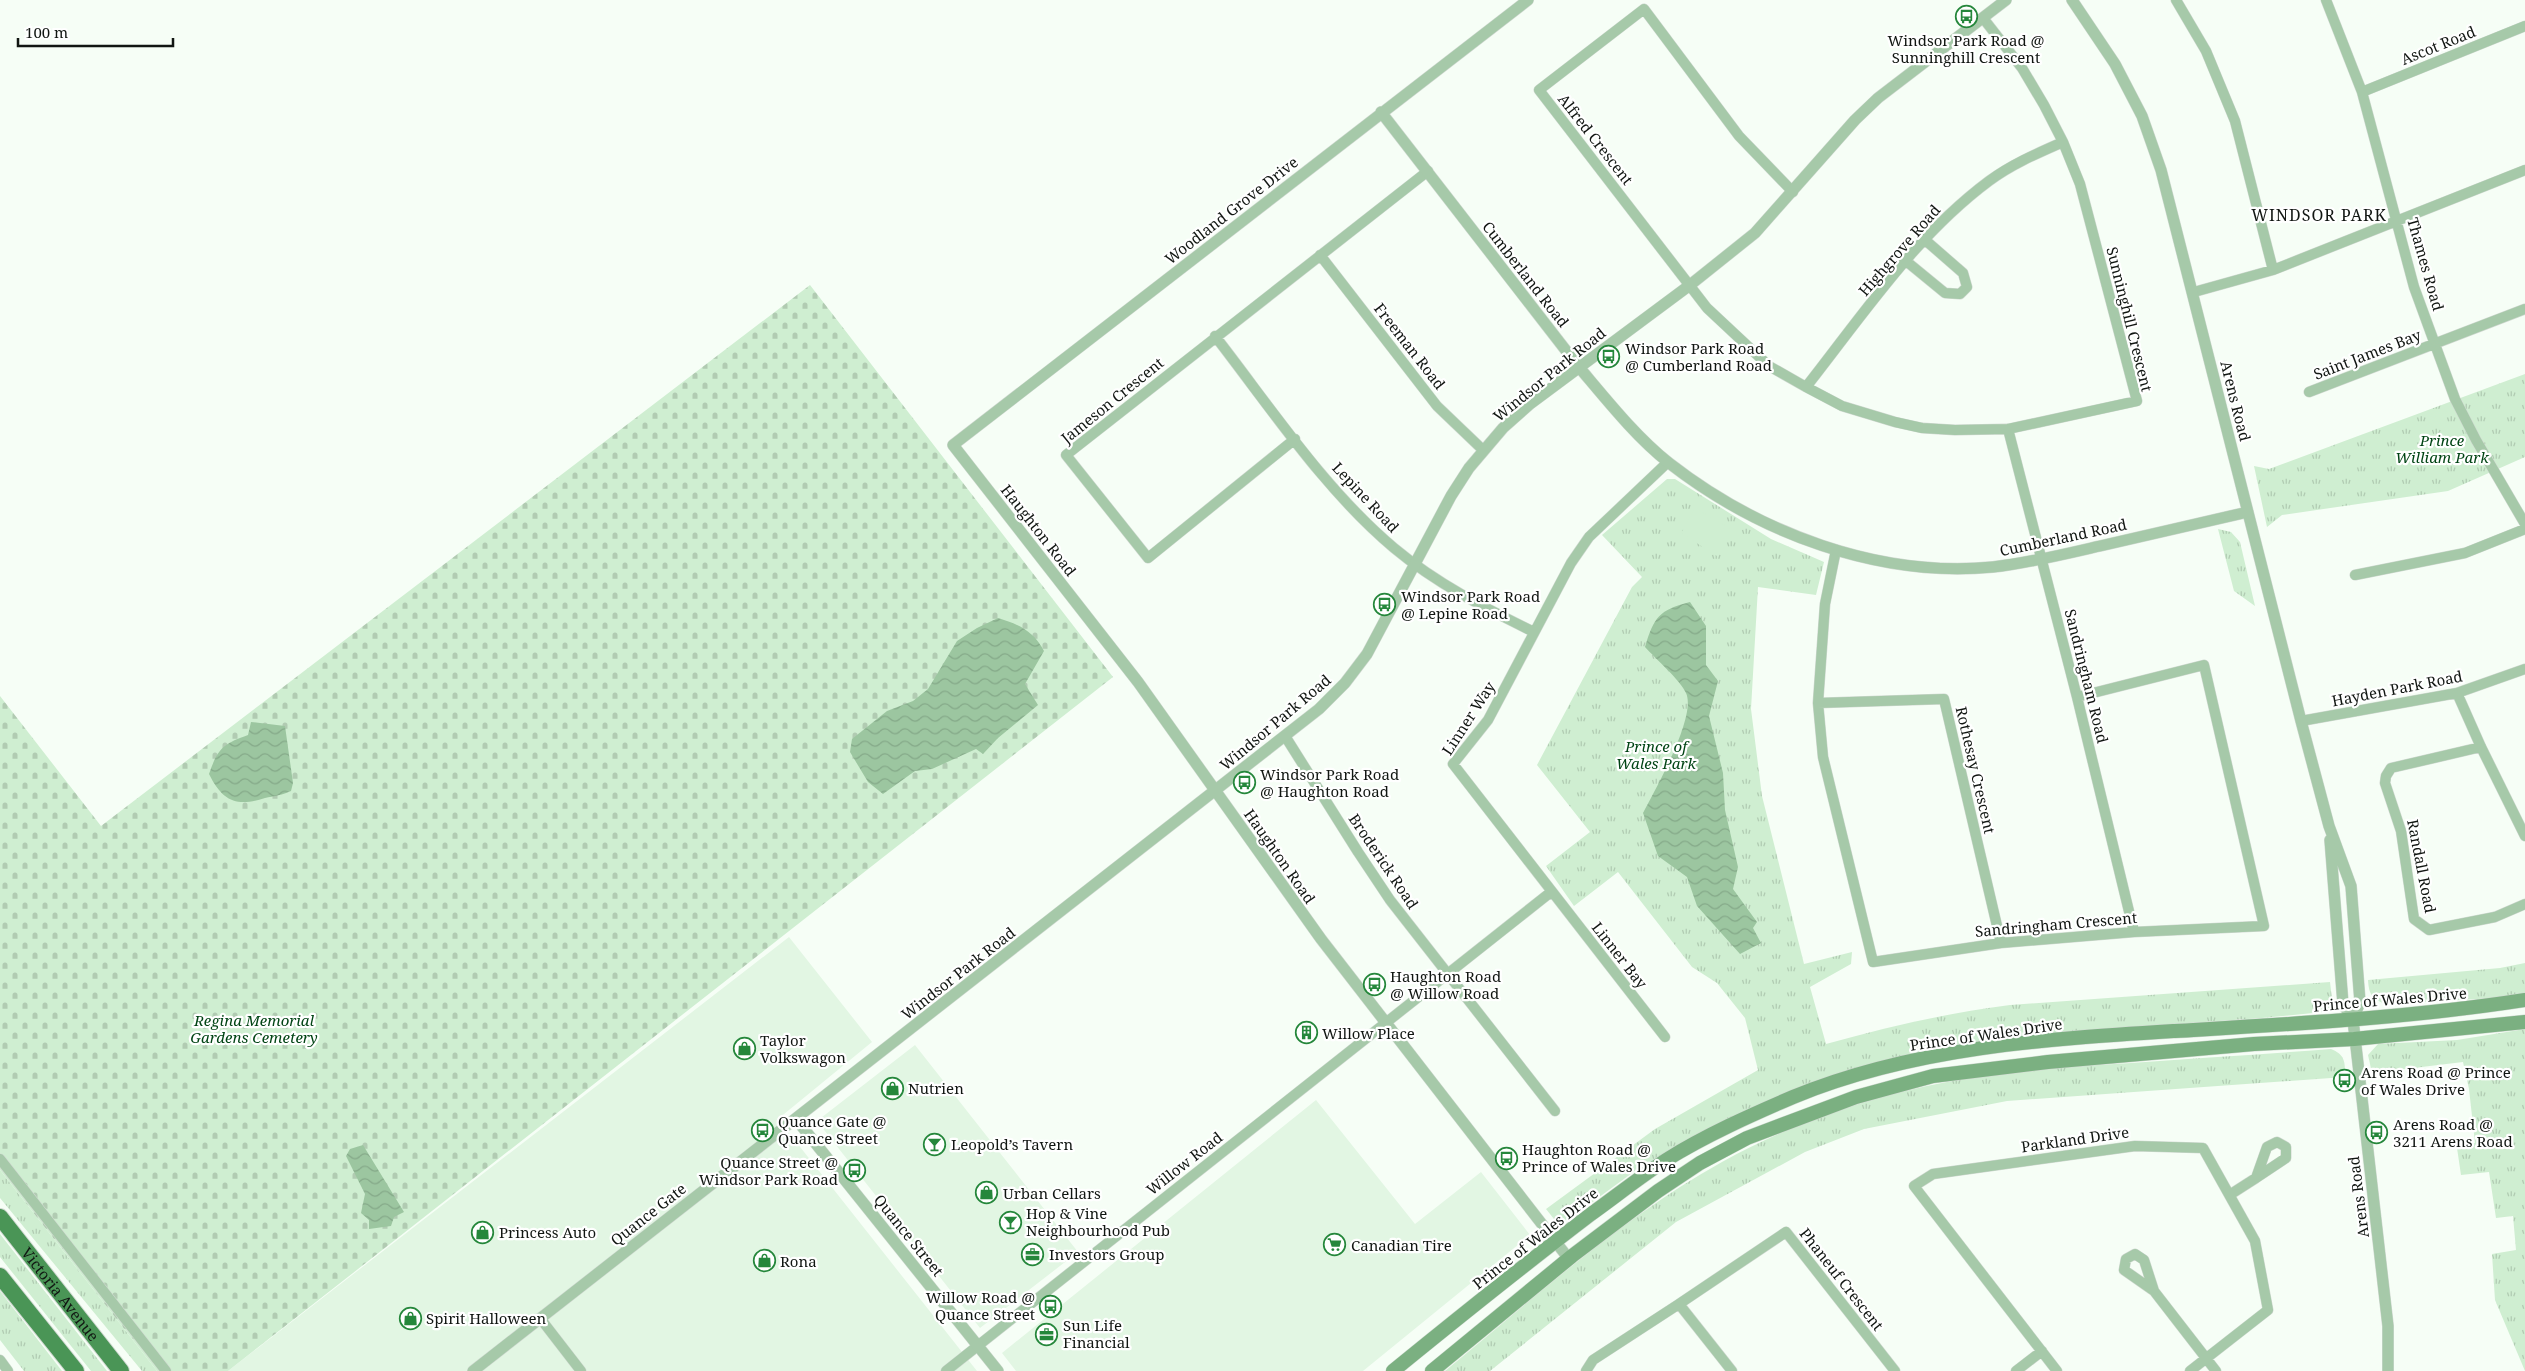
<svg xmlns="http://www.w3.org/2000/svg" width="2525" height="1371" font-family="'Noto Serif',serif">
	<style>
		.built { fill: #e2f6e3 }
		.grass { fill: url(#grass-tufts) }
		.cemetery { fill: url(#cemetery-stones) }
		.garden { fill: #cfeed1 }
		.water { fill: url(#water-waves) }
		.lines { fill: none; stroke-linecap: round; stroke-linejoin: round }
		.minor-casing { stroke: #d1d9d2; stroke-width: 11 }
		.tertiary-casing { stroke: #d1d9d2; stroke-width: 12 }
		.secondary-casing { stroke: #d1d9d2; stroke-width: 15 }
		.trunk-casing { stroke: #d1d9d2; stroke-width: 18 }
		.minor { stroke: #a6c9a9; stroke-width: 10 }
		.tertiary { stroke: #a6c9a9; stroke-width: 11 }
		.secondary { stroke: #7bb081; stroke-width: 14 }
		.trunk { stroke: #4a9556; stroke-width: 16 }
		.labels { text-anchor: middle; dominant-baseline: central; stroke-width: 4.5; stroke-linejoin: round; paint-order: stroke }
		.poi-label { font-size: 15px; fill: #111612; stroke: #fff; text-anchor: start }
		.street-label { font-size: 15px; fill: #111612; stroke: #fff }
		.park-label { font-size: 15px; font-style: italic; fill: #004414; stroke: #fff }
		.neighbourhood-label { font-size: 16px; letter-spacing: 1px; fill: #111612; stroke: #fff }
	</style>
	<defs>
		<pattern id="grass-tufts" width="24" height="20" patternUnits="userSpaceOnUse" patternTransform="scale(1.25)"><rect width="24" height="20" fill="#cfeed1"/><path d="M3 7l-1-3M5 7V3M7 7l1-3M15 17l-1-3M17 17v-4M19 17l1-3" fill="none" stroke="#b1cbb2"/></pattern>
		<pattern id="cemetery-stones" width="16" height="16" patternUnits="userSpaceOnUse" patternTransform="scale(1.25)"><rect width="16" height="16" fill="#cfeed1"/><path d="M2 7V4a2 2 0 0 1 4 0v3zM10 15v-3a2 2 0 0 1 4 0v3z" fill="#b1cbb2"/></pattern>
		<pattern id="water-waves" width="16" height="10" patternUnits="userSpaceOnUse" patternTransform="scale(1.25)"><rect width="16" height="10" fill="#9cc6a0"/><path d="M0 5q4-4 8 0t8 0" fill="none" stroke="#85a989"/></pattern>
	</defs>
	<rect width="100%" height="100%" fill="#f6fef6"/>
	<path class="built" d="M 789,937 L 872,1042 L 778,1119 L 977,1371 L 228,1371 Z
		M 915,1045 L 1078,1252 L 980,1328 L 817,1121 Z
		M 1316,1100 L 1415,1224 L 1481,1172 L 1530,1235 L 1363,1371 L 1016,1371 L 1002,1353 Z"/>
	<path class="grass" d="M 2525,374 L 2525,457 L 2448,491 L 2282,515 L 2267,527 L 2254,466 L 2269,469 Z
		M 1667,479 L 1675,479 L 1771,539 L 1824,562 L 1816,595 L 1758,587 L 1751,709 L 1762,796 L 1804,964 L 1852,952 L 1851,964 L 1810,987 L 1826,1044 C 1887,1027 1947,1013 2010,1005 L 2330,982 L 2332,999 L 2330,1008 L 2323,1012 L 2262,1018 L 2034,1034 L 1955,1045 L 1912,1054 L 1643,1165 L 1568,1220 L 1554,1219 L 1546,1209 L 1655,1129 L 1758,1070 L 1745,1018 L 1717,983 L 1692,967 L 1618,872 L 1574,906 L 1546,866 L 1590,832 L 1537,765 L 1632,587 L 1642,577 L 1602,535 Z
		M 2218,529 L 2231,532 L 2240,542 L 2255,606 L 2234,591 Z
		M 2525,963 L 2525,994 L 2496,998 L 2386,1004 C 2372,999 2369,995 2368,980 L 2500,968 Z
		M 2525,1029 L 2525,1371 L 2495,1300 L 2492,1254 L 2516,1250 L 2513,1216 L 2496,1218 L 2489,1172 L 2461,1175 L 2457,1148 L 2475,1143 L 2469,1089 L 2463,1062 L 2372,1073 L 2368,1055 L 2378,1044 L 2457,1040 Z
		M 2331,1049 C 2346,1055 2345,1063 2345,1077 L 2007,1101 L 1864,1129 L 1805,1152 L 1676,1222 L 1490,1371 L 1445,1371 C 1534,1298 1621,1218 1722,1162 C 1806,1115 1900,1087 1995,1074 C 2040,1067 2086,1066 2131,1063 C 2198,1058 2265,1054 2331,1049 Z
		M 0,1170 L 157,1371 L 142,1371 L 0,1198 Z
		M 0,1234 L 107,1371 L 91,1371 L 0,1257 Z
		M 0,1291 L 62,1371 L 24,1371 L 0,1340 Z"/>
	<path class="cemetery" d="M 810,285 L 1113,677 L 228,1371 L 157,1371 L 0,1170 L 0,696 L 101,826 Z"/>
	<path class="garden" d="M 1695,508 L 1733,530 L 1717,556 L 1681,533 Z"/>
	<path class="water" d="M 1690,602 L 1706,626 L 1706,665 L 1718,681 L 1709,716 L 1723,773 L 1725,810 L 1738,867 L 1733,889 L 1757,922 L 1753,928 L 1761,943 L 1740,954 L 1697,906 L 1687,877 L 1658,856 L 1643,813 C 1655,790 1697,716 1686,693 C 1681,681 1655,658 1645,647 C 1654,617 1659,610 1690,602 Z
		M 998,618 C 1018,624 1034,631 1044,651 L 1025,684 L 1038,705 L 998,738 L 983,754 L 976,749 L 932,769 L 915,771 L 883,794 L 868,782 L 850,752 L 852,739 L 887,711 L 913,701 L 928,689 L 957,641 L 977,628 Z
		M 251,722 L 285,726 L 293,783 L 291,791 C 283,795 274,796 265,798 C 237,807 223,802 209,774 C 218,748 223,744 248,735 Z
		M 363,1145 L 404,1212 L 394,1217 L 391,1226 L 369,1229 L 369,1220 L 361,1213 L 365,1194 L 346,1156 L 350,1149 Z"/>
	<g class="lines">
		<defs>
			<path id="minor" d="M 2176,0 L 2206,51 L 2235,121 L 2273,270
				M 2326,0 L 2362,92 L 2414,287 L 2455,399 L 2476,440 L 2525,524
				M 2362,92 L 2525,26
				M 1793,192 L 1739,136 L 1644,9 L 1539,90 L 1707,308 L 1769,366 L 1806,387 L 1842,406 L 1895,422 L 1922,428 L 1955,430 L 2008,429 L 2137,401 L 2080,184 L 2063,142 L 2044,105 L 2022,68 L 1983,18
				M 1320,255 L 1437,406 L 1483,450
				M 1906,261 L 1945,293 L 1960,294 L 1967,287 L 1963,273 L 1924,239
				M 2194,292 L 2273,270 L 2525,170
				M 1215,336 C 1271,408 1324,489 1394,548 C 1437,584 1485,608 1534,632
				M 1806,387 C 1862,316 1915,236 1989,181 C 2012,164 2038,153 2063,142
				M 2309,392 L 2525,309
				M 2008,429 L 2077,697 L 2134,932
				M 1295,439 L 1148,558 L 1066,455 L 1428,171
				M 1836,550 L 1825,604 L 1818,703 L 1823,757 L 1873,962 L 2001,943 L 2134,932 L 2264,926 L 2204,665 L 2077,697
				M 2355,575 L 2465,553 L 2525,529
				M 2457,693 L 2481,747 L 2525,836
				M 1818,703 L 1944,699 L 2001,943
				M 2301,721 L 2457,693 L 2525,669
				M 1285,736 L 1358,852 L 1390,900 L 1555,1111
				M 2481,747 L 2391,768 L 2386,776 L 2385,783 L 2401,831 L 2414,919 L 2429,930 L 2495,917 L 2525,904
				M 1665,1037 L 1453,764 L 1488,720 L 1571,563 L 1589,537 L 1668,462
				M 2277,1142 L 2286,1147 L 2286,1158 L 2256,1178 L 2267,1147 Z
				M 0,1159 L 166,1371
				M 2231,1194 L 2256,1178
				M 2135,1254 L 2144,1260 L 2154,1291 L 2124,1270 L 2126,1259 Z
				M 2154,1291 L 2216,1371
				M 540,1318 L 581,1371
				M 0,1360 L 8,1371
				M 946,1371 L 1551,892
				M 1586,1371 L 1593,1360 L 1679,1304
				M 1732,1371 L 1679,1304 L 1786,1232 L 1895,1371
				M 2016,1371 L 2042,1351
				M 2057,1371 L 1914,1186 L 1933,1174 L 2135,1146 L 2203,1148 L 2255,1241 L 2268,1310 L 2190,1371"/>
			<path id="tertiary" d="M 1528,0 L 953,445 L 1138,682 L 1321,939 L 1569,1259
				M 2072,0 L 2115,64 L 2142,116 L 2161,170 L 2301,721 L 2329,826 L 2351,886 L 2360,1002 L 2353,1020
				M 1381,112 L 1578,366 C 1606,399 1635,436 1669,463 C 1759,533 1878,578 1993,567 C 2029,563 2065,554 2100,546 C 2149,535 2199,523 2248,512
				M 2330,840 L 2343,1004 L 2353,1020 L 2388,1326 L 2388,1371
				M 796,1119 L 998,1371
				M 473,1371 L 1319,709 L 1345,683 L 1367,654 L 1451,496 L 1469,468 L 1503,428 L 1530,404 L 1690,285 L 1755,233 L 1855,120 L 1878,98 L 2006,0"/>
			<path id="secondary" d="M 1393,1371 C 1458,1318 1524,1265 1591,1214 C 1616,1196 1640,1177 1666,1160 C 1706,1135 1751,1115 1793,1097 C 1914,1047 2046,1039 2175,1031 C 2292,1024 2409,1018 2525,1000
				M 1432,1371 L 1572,1256 L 1658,1191 L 1700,1163 L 1747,1138 L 1856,1097 L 1933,1076 L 2048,1062 L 2254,1044 L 2354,1039 L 2525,1022"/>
			<g id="trunk">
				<path id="s1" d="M 0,1217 L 121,1371"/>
				<path d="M 0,1276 L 76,1371"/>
			</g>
		</defs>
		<use href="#minor" class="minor-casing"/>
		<use href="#tertiary" class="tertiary-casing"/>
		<use href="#secondary" class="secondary-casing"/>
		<use href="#trunk" class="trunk-casing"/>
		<use href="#minor" class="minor"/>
		<use href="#tertiary" class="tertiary"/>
		<use href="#secondary" class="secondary"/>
		<use href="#trunk" class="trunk"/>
	</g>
	<defs>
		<symbol id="bus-ring" viewBox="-11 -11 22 22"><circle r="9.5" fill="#fff" stroke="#25873b" stroke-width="1.5"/><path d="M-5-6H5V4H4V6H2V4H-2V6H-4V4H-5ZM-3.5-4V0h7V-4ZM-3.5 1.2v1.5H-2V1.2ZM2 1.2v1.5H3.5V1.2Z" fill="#25873b"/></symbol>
		<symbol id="building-ring" viewBox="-11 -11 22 22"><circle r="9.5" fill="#fff" stroke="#25873b" stroke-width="1.5"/><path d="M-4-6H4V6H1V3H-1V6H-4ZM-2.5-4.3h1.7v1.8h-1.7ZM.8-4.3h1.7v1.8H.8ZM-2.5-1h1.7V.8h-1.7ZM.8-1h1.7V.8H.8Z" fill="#25873b"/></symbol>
		<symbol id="shop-ring" viewBox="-11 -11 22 22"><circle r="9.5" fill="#fff" stroke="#25873b" stroke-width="1.5"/><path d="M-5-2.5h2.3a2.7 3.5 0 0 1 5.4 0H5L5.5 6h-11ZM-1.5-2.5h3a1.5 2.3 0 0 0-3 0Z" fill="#25873b"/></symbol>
		<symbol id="bar-ring" viewBox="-11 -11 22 22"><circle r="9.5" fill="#fff" stroke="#25873b" stroke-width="1.5"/><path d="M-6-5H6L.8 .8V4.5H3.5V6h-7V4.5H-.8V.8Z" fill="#25873b"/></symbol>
		<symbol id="supermarket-ring" viewBox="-11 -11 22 22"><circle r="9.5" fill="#fff" stroke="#25873b" stroke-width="1.5"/><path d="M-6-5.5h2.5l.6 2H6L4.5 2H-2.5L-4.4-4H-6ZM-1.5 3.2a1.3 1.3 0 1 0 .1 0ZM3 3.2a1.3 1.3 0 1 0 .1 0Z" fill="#25873b"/></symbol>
		<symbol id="office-ring" viewBox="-11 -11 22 22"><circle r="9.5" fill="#fff" stroke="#25873b" stroke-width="1.5"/><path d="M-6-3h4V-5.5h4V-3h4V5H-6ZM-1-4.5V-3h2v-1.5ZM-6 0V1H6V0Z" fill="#25873b"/></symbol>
	</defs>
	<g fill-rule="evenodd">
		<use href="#bus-ring" x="1954" y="4" width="25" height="25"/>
		<use href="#bus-ring" x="1596" y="344" width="25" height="25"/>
		<use href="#bus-ring" x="1372" y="592" width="25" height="25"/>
		<use href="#bus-ring" x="1232" y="770" width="25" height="25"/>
		<use href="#bus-ring" x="1362" y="972" width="25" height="25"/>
		<use href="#building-ring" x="1294" y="1020" width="25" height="25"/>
		<use href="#shop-ring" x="732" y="1036" width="25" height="25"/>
		<use href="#bus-ring" x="2332" y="1068" width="25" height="25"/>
		<use href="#shop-ring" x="880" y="1076" width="25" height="25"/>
		<use href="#bus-ring" x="750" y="1118" width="25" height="25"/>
		<use href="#bus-ring" x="2364" y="1120" width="25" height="25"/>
		<use href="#bar-ring" x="922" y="1132" width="25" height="25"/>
		<use href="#bus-ring" x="1494" y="1146" width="25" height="25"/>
		<use href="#bus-ring" x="842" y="1158" width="25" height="25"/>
		<use href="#shop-ring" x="974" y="1180" width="25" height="25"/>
		<use href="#bar-ring" x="998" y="1210" width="25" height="25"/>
		<use href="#shop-ring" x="470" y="1220" width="25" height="25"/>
		<use href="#supermarket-ring" x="1322" y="1232" width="25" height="25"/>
		<use href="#office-ring" x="1020" y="1242" width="25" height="25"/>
		<use href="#shop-ring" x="752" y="1248" width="25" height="25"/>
		<use href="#bus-ring" x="1038" y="1294" width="25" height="25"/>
		<use href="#shop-ring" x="398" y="1306" width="25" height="25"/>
		<use href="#office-ring" x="1034" y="1322" width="25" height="25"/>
	</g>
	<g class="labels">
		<g class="poi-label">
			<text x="1966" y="40" text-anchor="middle">Windsor Park Road @<tspan x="1966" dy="17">Sunninghill Crescent</tspan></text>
			<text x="1625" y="348">Windsor Park Road<tspan x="1625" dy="17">@ Cumberland Road</tspan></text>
			<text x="1401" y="596">Windsor Park Road<tspan x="1401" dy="17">@ Lepine Road</tspan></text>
			<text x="1260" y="774">Windsor Park Road<tspan x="1260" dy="17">@ Haughton Road</tspan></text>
			<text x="1390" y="976">Haughton Road<tspan x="1390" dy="17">@ Willow Road</tspan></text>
			<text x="1322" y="1033">Willow Place</text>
			<text x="760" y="1040">Taylor<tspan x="760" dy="17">Volkswagon</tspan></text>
			<text x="2361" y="1072">Arens Road @ Prince<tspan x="2361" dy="17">of Wales Drive</tspan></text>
			<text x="908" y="1088">Nutrien</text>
			<text x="778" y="1121">Quance Gate @<tspan x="778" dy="17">Quance Street</tspan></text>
			<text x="2393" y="1124">Arens Road @<tspan x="2393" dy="17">3211 Arens Road</tspan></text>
			<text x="951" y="1144">Leopold’s Tavern</text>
			<text x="1522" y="1149">Haughton Road @<tspan x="1522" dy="17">Prince of Wales Drive</tspan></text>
			<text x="838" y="1162" text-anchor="end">Quance Street @<tspan x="838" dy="17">Windsor Park Road</tspan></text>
			<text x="1003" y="1193">Urban Cellars</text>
			<text x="1026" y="1213">Hop &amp; Vine<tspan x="1026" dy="17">Neighbourhood Pub</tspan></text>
			<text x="499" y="1232">Princess Auto</text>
			<text x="1351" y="1245">Canadian Tire</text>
			<text x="1049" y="1254">Investors Group</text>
			<text x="780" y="1261">Rona</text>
			<text x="1035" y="1297" text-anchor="end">Willow Road @<tspan x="1035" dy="17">Quance Street</tspan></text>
			<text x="426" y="1318">Spirit Halloween</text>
			<text x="1063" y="1325">Sun Life<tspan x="1063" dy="17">Financial</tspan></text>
		</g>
		<g class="street-label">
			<text transform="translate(2438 45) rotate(-22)">Ascot Road</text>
			<text transform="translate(1596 139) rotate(52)">Alfred Crescent</text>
			<text transform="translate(1231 210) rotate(-38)">Woodland Grove Drive</text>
			<text transform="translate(1899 250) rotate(-49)">Highgrove Road</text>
			<text transform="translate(2426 264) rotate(74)">Thames Road</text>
			<text transform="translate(1526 274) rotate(52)">Cumberland Road</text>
			<text transform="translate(2130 319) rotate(76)">Sunninghill Crescent</text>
			<text transform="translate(1410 346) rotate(52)">Freeman Road</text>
			<text transform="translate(2367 354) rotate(-21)">Saint James Bay</text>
			<text transform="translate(1549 374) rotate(-39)">Windsor Park Road</text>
			<text transform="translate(1112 400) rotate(-39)">Jameson Crescent</text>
			<text transform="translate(2236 401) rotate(76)">Arens Road</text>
			<text transform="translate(1366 497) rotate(47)">Lepine Road</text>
			<text transform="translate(1039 530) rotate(52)">Haughton Road</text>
			<text transform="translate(2063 537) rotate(-12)">Cumberland Road</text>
			<text transform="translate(2087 676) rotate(76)">Sandringham Road</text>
			<text transform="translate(2397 688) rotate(-11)">Hayden Park Road</text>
			<text transform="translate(1468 718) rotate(-57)">Linner Way</text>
			<text transform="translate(1275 722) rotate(-40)">Windsor Park Road</text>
			<text transform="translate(1976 770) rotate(77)">Rothesay Crescent</text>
			<text transform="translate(1280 856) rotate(55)">Haughton Road</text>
			<text transform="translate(1384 861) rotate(56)">Broderick Road</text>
			<text transform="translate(2422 866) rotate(79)">Randall Road</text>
			<text transform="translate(2056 924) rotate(-5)">Sandringham Crescent</text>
			<text transform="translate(1620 955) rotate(52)">Linner Bay</text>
			<text transform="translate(958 973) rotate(-38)">Windsor Park Road</text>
			<text transform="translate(2390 999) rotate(-5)">Prince of Wales Drive</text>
			<text transform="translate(1986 1034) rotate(-8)">Prince of Wales Drive</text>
			<text transform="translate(2075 1139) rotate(-8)">Parkland Drive</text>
			<text transform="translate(1184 1163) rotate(-38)">Willow Road</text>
			<text transform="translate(2358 1197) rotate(-97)">Arens Road</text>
			<text transform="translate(648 1214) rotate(-38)">Quance Gate</text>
			<text transform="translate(909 1235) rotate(51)">Quance Street</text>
			<text transform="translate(1535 1238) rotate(-38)">Prince of Wales Drive</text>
			<text transform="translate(1842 1279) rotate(52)">Phaneuf Crescent</text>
			<text stroke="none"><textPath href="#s1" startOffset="98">Victoria Avenue</textPath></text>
		</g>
		<g class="park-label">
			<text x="2442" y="440">Prince<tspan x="2442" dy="17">William Park</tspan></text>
			<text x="1656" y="746">Prince of<tspan x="1656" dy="17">Wales Park</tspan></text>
			<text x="254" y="1020">Regina Memorial<tspan x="254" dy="17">Gardens Cemetery</tspan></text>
		</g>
		<g class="neighbourhood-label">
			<text x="2319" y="215">WINDSOR PARK</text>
		</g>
	</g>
	<path d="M18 38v8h155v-8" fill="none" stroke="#111612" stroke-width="2.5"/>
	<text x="25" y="38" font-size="15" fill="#111612" stroke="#ffffff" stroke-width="4" paint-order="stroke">100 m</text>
</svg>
